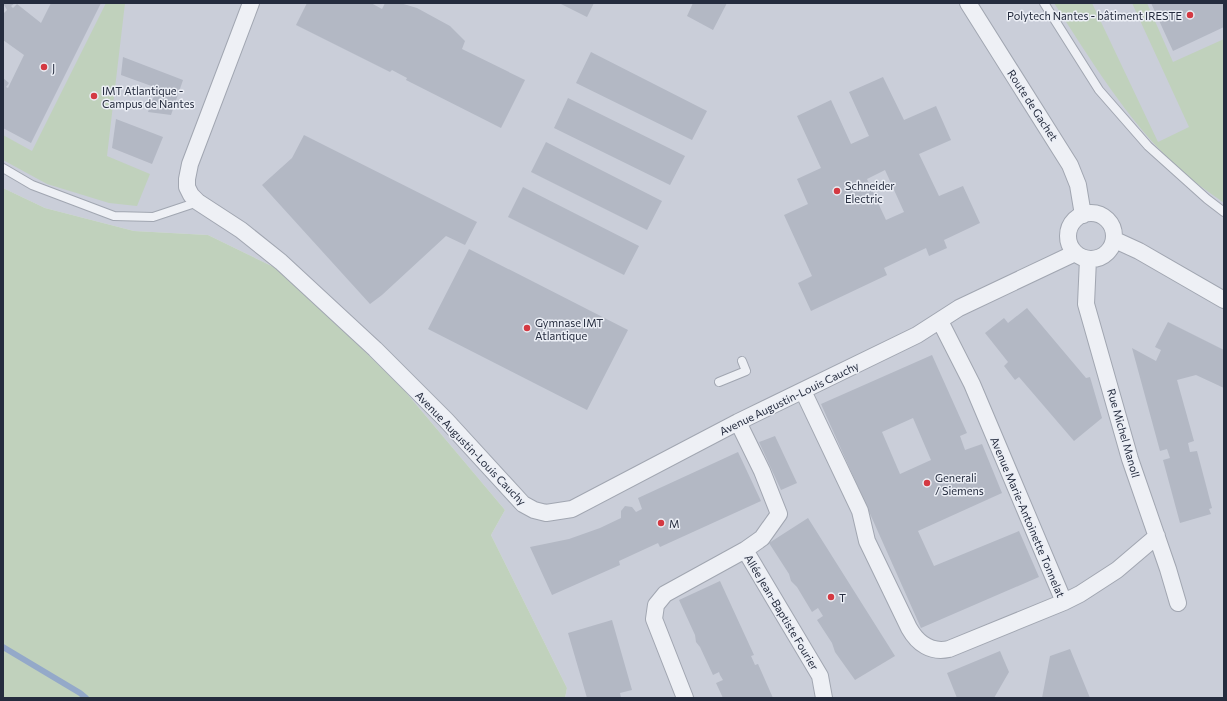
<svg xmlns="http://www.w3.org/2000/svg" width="1227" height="701" font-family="Commissioner,sans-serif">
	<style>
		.built { fill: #caced9 }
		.green { fill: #c0d1bc }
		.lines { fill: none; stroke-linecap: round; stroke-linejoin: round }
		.stream { stroke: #94a9c9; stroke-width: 6 }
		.building { fill: #b3b8c4; fill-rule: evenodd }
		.service-casing { stroke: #a1a6b1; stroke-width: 10 }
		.minor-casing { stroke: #a1a6b1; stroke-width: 18 }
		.service { stroke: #eef0f5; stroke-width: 8 }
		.minor { stroke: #eef0f5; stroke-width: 16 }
		.poi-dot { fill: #d43942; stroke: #ebeef5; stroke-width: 1.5 }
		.labels { text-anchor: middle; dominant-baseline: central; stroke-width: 3; stroke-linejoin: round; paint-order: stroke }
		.poi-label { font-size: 11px; fill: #252c3e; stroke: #ebeef5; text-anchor: start }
		.street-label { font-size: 11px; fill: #252c3e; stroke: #ebeef5 }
	</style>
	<rect width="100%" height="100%" fill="#dcdfe7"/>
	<path class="built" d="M 3,3 L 1224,3 L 1224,698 L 565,698 L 567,688 L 491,535 L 505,510 L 404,390 L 284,272 L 208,235 L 134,231 L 45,208 L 3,188 Z"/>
	<path class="green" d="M 106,3 L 125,3 L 107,156 L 150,174 L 137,206 L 109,203 L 47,184 L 3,160 L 3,135 L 32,151 Z
		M 1054,3 L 1092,3 L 1158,142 L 1189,127 L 1132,3 L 1147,3 L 1173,62 L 1224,39 L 1224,203 C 1208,191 1190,180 1176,166 C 1126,119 1091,60 1054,3 Z
		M 3,188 L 45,208 L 134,231 L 208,235 L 284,272 L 404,390 L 505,510 L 491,535 L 567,688 L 565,698 L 3,698 Z"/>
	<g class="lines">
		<path class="stream" d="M 3,647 L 80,693 L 86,698"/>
	</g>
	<path class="building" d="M 3,3 L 15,3 L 11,6 L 13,8 L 17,4 L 41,23 L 51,3 L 101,3 L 31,143 L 3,128 L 3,78 L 9,83 L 6,87 L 8,88 L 24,55 L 3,40 L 3,14 L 7,10 Z
		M 307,3 L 371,3 L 382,9 L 385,3 L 400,3 L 417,8 L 450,26 L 465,41 L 462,49 L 525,80 L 501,128 L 406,80 L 407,78 L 392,70 L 390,72 L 296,25 Z
		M 559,3 L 594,3 L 587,17 Z
		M 693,3 L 727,3 L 713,30 L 687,16 Z
		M 1151,3 L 1224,3 L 1224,27 L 1173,51 Z
		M 591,52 L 707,111 L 692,140 L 576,83 Z
		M 123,57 L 183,80 L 171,115 L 148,112 L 157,88 L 121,75 Z
		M 883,77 L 904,120 L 936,106 L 951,140 L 919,154 L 939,196 L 963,186 L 980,223 L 944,240 L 947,248 L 929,256 L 926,248 L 884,268 L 887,275 L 811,311 L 798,283 L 812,276 L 784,215 L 808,204 L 797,179 L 821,168 L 797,116 L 831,100 L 851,144 L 869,136 L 849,92 ZM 885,170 L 904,212 L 886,220 L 867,179 Z
		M 568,98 L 685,156 L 670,185 L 554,128 Z
		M 116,119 L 163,137 L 152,164 L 112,148 Z
		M 304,135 L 477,222 L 465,245 L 446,236 L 382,295 L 370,304 L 262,185 L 292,158 Z
		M 546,142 L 662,201 L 647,230 L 531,172 Z
		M 523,187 L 639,246 L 624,275 L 508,217 Z
		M 469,249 L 628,330 L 587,410 L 428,329 Z
		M 1027,308 L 1086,378 L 1090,377 L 1102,418 L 1074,441 L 1019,377 L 1015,380 L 1004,366 L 1008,362 L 985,333 L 1004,318 L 1008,323 Z
		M 1168,322 L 1224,350 L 1224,388 L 1196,375 L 1177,380 L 1194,441 L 1188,443 L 1190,452 L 1197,451 L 1212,508 L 1209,509 L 1211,514 L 1180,523 L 1163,460 L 1170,458 L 1167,449 L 1160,451 L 1132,348 L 1156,361 L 1161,350 L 1155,347 Z
		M 932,355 L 967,433 L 960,436 L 965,450 L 982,444 L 1002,493 L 918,531 L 934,566 L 1019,531 L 1039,577 L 921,628 L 821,404 ZM 913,418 L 931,460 L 900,474 L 882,432 Z
		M 775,436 L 797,483 L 781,490 L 759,442 Z
		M 738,452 L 761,501 L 660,547 L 658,543 L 619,561 L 620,565 L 552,595 L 530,547 L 569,539 L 600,528 L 621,518 L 621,511 L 625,506 L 632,507 L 636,512 L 642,509 L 638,498 Z
		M 808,518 L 895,656 L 855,680 L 835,652 L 832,643 L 817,620 L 823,616 L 818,608 L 812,612 L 797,587 L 791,581 L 789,574 L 769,543 Z
		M 720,581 L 754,655 L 751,656 L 755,665 L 758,664 L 773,698 L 723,698 L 716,683 L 723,680 L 720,675 L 719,672 L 713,675 L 700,647 L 696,642 L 695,635 L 679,600 Z
		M 612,620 L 632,690 L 620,693 L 621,698 L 587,698 L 568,633 Z
		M 1070,649 L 1090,698 L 1042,698 L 1050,656 Z
		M 1000,651 L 1009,672 L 994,698 L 957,698 L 947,673 Z"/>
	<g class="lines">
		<defs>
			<path id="service" d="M 1044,3 L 1099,90 L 1148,146 L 1207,199 L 1224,212
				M 3,168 L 32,185 L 114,216 L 153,217 L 198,202
				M 719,382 L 746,371 L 742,361"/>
			<path id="minor" d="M 251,3 L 190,164 L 187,179 L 187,187 L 191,195 L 198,202 L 241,230 L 281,262 L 375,349 L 446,420 L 523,504 L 534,510 L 546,513 L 572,509 L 738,422 L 917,335 L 959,308 L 1075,253
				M 968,3 L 1070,165 L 1078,185 L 1083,215
				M1068 236a23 23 0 1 1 46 0a23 23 0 1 1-46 0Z
				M 1115,240 L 1139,251 L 1224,300
				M 1088,259 L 1086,304 L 1130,459 L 1168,569 L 1178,603
				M 940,321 L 972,384 L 1064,602
				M 803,391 L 860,511 L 867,541 L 909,628 C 918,644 931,653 949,649 L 1064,602 L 1080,594 L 1117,570 L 1157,536
				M 745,550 L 820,676 L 824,698
				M 685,698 L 654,619 L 656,605 L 665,594 L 745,550 L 762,538 L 779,514 L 762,471 L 738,422"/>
		</defs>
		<use href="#service" class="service-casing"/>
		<use href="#minor" class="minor-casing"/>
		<use href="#service" class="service"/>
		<use href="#minor" class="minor"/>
	</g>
	<g class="poi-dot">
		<circle cx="1190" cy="15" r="4"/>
		<circle cx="44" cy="67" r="4"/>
		<circle cx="94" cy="96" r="4"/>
		<circle cx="837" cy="191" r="4"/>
		<circle cx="527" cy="328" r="4"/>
		<circle cx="927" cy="483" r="4"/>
		<circle cx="661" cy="523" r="4"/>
		<circle cx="831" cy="597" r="4"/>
	</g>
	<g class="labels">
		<g class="poi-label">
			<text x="1182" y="15" text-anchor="end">Polytech Nantes - bâtiment IRESTE</text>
			<text x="52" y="67">J</text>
			<text x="102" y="90">IMT Atlantique -<tspan x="102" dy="13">Campus de Nantes</tspan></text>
			<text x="845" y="185">Schneider<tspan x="845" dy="13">Electric</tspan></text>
			<text x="535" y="322">Gymnase IMT<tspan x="535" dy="13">Atlantique</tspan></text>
			<text x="935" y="477">Generali<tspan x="935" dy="13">/ Siemens</tspan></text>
			<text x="669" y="523">M</text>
			<text x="839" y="597">T</text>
		</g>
		<g class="street-label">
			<text transform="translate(1033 105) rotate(57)">Route de Gachet</text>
			<text transform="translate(789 398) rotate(-26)">Avenue Augustin-Louis Cauchy</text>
			<text transform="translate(1124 433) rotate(74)">Rue Michel Manoll</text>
			<text transform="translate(471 448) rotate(46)">Avenue Augustin-Louis Cauchy</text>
			<text transform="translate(1028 517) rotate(67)">Avenue Marie-Antoinette Tonnelat</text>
			<text transform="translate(782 612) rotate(59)">Allée Jean-Baptiste Fourier</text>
		</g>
	</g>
	<rect width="1227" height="701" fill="none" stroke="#252c3e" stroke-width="8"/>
</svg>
